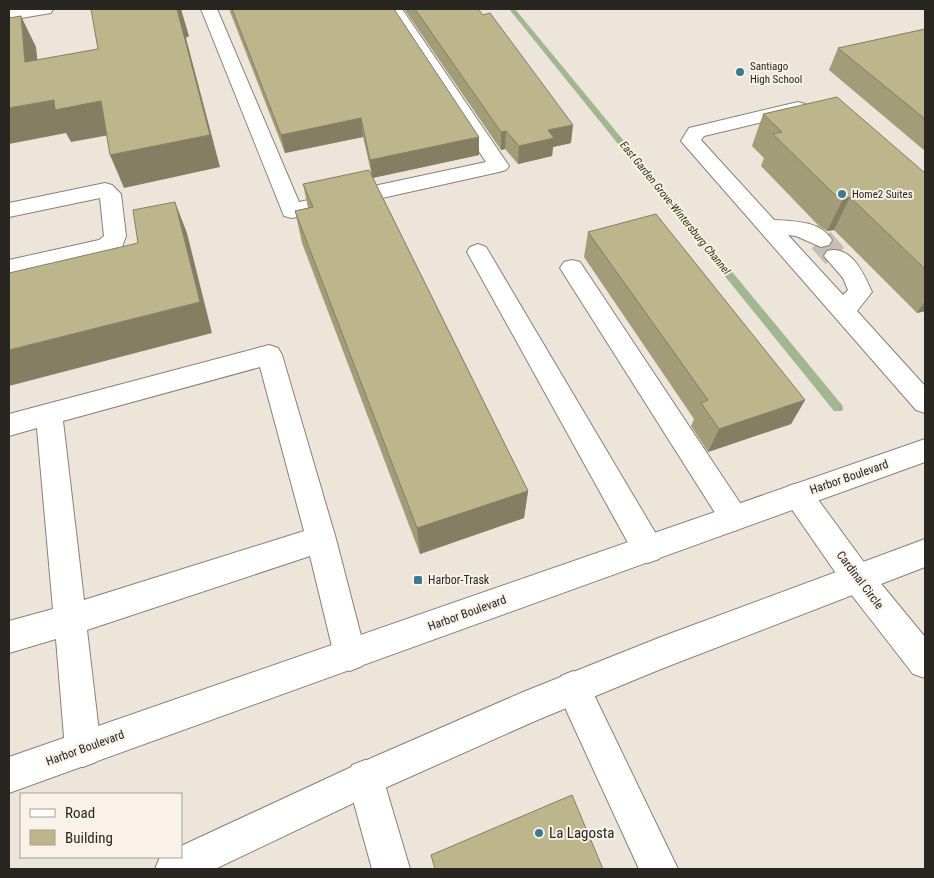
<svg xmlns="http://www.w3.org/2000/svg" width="934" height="878" font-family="'Roboto Condensed',sans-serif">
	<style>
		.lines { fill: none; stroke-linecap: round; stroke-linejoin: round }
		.stream { fill: #a2b690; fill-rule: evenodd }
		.minor-tunnel { stroke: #c6beb5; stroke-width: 25; stroke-dasharray: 25 12; stroke-linecap: butt }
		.minor-casing { stroke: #898078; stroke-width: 2 }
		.major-casing { stroke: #898078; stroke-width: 2 }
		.minor { fill: #fff; fill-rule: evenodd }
		.major { fill: #fff; fill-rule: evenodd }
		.wall { fill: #a39c78 }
		.shaded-wall { fill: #847f62 }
		.building { fill: #bdb58c; stroke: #847f62 }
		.poi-dot { fill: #3c7a90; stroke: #faf1e8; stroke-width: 2 }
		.labels { text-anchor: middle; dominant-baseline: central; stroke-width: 4; stroke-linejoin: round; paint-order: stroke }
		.far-poi-label { font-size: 11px; fill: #292622; stroke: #faf1e8; text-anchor: start }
		.far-water-label { font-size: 11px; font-style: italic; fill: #223a00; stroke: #faf1e8 }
		.street-label { font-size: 12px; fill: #292622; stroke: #faf1e8 }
		.poi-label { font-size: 12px; fill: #292622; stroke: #faf1e8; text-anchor: start }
		.near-poi-label { font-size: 15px; fill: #292622; stroke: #faf1e8; text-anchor: start }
	</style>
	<rect width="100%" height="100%" fill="#ede4da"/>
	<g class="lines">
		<path class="stream" d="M 509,9 L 515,9 L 842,405 L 843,408 L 842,411 L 834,411 Z"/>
		<path class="minor-tunnel" d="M 821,240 L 835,256"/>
		<defs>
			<path id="minor" d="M 16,9 L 53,9 L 51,13 L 9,20 L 9,10 Z
				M 201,9 L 217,9 L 299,202 L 486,162 L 386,9 L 402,9 L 509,166 L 506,170 L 499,172 L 292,218 L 284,216 Z
				M 798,102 L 805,104 L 808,108 L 805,112 L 704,136 L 701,140 L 774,220 C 794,221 821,221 832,240 L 829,245 L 821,247 L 796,236 L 788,235 L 843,295 L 848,290 L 843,278 L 824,256 L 827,251 C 851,244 864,274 872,292 L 857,311 L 925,386 L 925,413 L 916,410 L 681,141 L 689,128 Z
				M 105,183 L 112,185 L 121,194 L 126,236 L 122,247 L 105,254 L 9,276 L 9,260 L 99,240 L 104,236 L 100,198 L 9,217 L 9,203 Z
				M 478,244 L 486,247 L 659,539 L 663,549 L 659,559 L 648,563 L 637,559 L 467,252 L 470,247 Z
				M 572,260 L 580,262 L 744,509 L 749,518 L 744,527 L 734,531 L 724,527 L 560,268 L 564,262 Z
				M 269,345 L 278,348 L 282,355 L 336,539 L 366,655 L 362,666 L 350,671 L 338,666 L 334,655 L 310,556 L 87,630 L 101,749 L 96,762 L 83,767 L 70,762 L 65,749 L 56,639 L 9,653 L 9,621 L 53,609 L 37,428 L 9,436 L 9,414 ZM 260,367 L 304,531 L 84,600 L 63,421 Z
				M 798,483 L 808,486 L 869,569 L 925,637 L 925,678 L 913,674 L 847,589 L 788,504 L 784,495 L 788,486 Z
				M 573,671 L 585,676 L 678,869 L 639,869 L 556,688 L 561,676 Z
				M 365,760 L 378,765 L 383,778 L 410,869 L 372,869 L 347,778 L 352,765 Z"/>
			<path id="major" d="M 925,439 L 925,462 L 9,793 L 9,757 Z
				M 925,539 L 925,567 L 661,669 L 535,721 L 385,788 L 215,869 L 155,869 L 160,857 L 181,857 L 181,846 L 360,763 L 523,692 L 661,637 Z"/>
		</defs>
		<use href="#minor" class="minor-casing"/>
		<use href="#major" class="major-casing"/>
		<use href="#minor" class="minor"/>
		<use href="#major" class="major"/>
	</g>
	<path class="wall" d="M 229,9 L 394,9 L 479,155 L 373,178 L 528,491 L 524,518 L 420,554 L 302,243 L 295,211 L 308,208 L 303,184 L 372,176 L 363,137 L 285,153 Z
		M 404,9 L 478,9 L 571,143 L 553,147 L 552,156 L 518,164 L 505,149 L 501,150 Z
		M 925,29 L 925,151 L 829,70 L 838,48 Z
		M 763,114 L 925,173 L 925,311 L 917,313 L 834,230 L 827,231 L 819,226 L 761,166 L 764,158 L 752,146 Z
		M 588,232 L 805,400 L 791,424 L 708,452 L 691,426 L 694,419 L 584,257 Z"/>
	<path class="shaded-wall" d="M 177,9 L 181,9 L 189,36 L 186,38 L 220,167 L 124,188 L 110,155 Z
		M 21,16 L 36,47 L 41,94 L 25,62 Z
		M 54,100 L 101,101 L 115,134 L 71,142 L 66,133 L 9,144 L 9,108 Z
		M 361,118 L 363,137 L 285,153 L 281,135 Z
		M 573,125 L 571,143 L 553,147 L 552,156 L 518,164 L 519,146 L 548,130 Z
		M 506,131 L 505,149 L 501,150 L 501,132 Z
		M 479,137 L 479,155 L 372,178 L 370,160 Z
		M 850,197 L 834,230 L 827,231 L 843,199 Z
		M 175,202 L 187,233 L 212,333 L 9,386 L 9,350 L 200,302 Z
		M 925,301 L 925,311 L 917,313 Z
		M 805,400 L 791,424 L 708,452 L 719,429 Z
		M 528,491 L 524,518 L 420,554 L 417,528 Z"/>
	<path class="building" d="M 91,9 L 177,9 L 210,135 L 110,155 L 101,101 L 55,110 L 54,100 L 9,108 L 9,18 L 21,16 L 25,62 L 98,49 Z
		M 232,9 L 394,9 L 479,137 L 370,160 L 361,118 L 281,135 Z
		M 415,9 L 478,9 L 483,15 L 490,13 L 573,125 L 548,130 L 554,138 L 519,146 L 506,131 L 501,132 Z
		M 925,29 L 925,119 L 838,48 Z
		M 837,97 L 925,173 L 925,269 L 850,197 L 843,199 L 834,194 L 773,134 L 782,132 L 763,114 Z
		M 369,170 L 528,491 L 417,528 L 295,211 L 313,207 L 303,184 Z
		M 175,202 L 200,302 L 9,350 L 9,273 L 138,243 L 133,210 Z
		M 656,214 L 805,400 L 719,429 L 701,403 L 708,400 L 588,232 Z
		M 572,795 L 603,869 L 435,869 L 431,855 Z"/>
	<g class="poi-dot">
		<circle cx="740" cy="72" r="5"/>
		<circle cx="842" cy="194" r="5"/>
		<rect x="413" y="575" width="10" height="10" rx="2.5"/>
		<circle cx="539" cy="833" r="5"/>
	</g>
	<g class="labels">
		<g class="far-poi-label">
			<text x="750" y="66">Santiago<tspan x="750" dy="13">High School</tspan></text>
			<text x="852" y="194">Home2 Suites</text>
		</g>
		<g class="far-water-label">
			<text transform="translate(675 208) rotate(51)">East Garden Grove-Wintersburg Channel</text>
		</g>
		<g class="street-label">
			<text transform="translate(849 477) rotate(-19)">Harbor Boulevard</text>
			<text transform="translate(860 580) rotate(53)">Cardinal Circle</text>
			<text transform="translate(467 613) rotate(-20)">Harbor Boulevard</text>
			<text transform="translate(85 748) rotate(-20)">Harbor Boulevard</text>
		</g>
		<g class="poi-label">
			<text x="428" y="580">Harbor-Trask</text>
		</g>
		<g class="near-poi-label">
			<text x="549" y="833">La Lagosta</text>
		</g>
	</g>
	<rect width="934" height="878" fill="none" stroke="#292622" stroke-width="20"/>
	<rect x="20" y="793" width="162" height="65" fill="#faf1e8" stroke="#a6a099"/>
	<rect x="30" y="809" width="25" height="8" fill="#ffffff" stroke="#a6a099"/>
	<text x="65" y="818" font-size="15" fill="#292622">Road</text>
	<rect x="30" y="830" width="25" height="15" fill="#bdb58c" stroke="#a6a099"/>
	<text x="65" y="843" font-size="15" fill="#292622">Building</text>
</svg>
